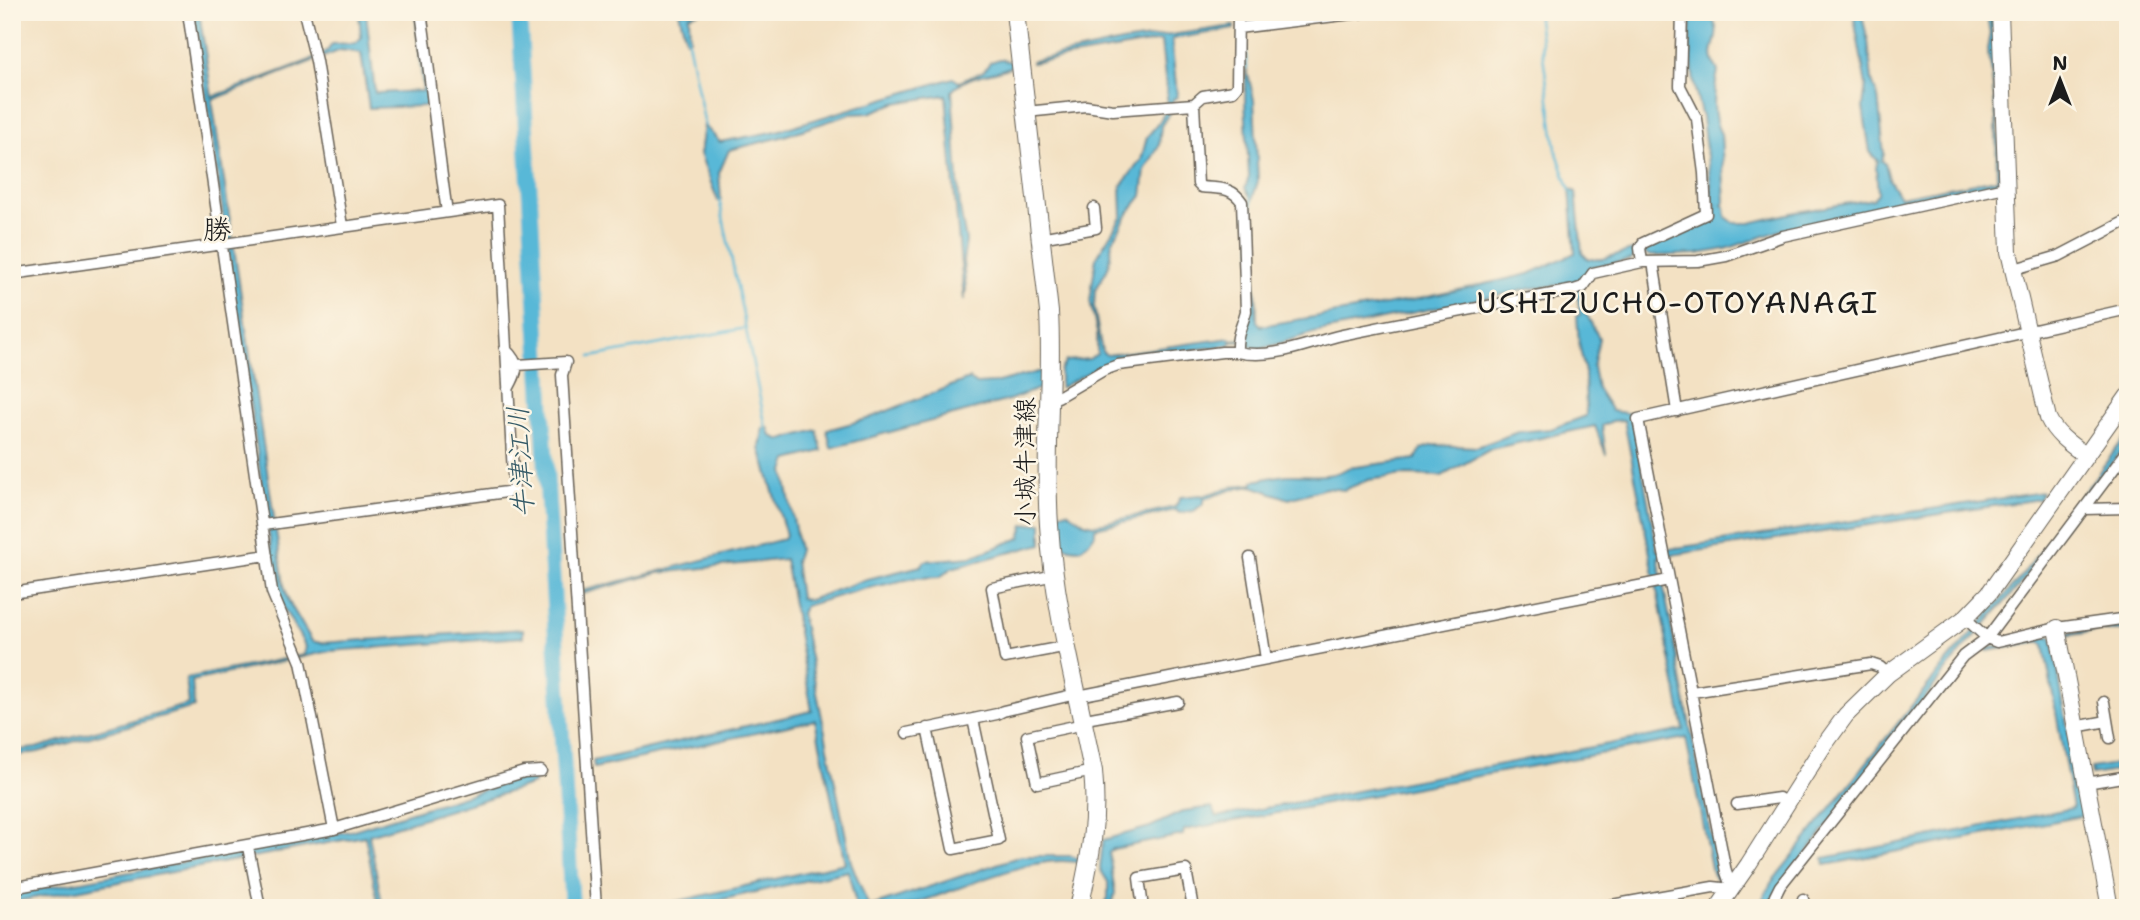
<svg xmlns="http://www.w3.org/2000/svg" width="2140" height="920" font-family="'Shantell Sans','Klee One',sans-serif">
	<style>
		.water { fill: #59b8d7; stroke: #3a6a7a; stroke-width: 2 }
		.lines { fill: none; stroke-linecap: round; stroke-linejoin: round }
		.stream { stroke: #59b8d7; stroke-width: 2.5 }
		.river { stroke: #59b8d7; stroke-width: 16 }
		.street-casing { stroke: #676156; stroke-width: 13 }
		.secondary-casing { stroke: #676156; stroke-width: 18 }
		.primary-casing { stroke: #676156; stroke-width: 20 }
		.street { stroke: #fff; stroke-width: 10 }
		.secondary { stroke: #fff; stroke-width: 16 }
		.primary { stroke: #fff; stroke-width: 18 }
		.labels { text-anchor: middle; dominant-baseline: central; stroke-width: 5; stroke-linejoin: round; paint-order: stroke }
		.street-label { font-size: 26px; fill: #1c1c1c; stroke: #fcf5e5 }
		.neighbourhood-label { font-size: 28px; fill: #1c1c1c; stroke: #fcf5e5 }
		.water-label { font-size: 28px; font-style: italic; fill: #345a67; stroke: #fcf5e5 }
		.quarter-label { font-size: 30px; letter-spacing: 2px; fill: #1c1c1c; stroke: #fcf5e5 }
	</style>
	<rect width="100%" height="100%" fill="#fcf5e5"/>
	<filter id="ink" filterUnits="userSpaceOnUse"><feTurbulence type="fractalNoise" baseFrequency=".0143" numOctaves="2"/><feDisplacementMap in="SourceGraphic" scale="14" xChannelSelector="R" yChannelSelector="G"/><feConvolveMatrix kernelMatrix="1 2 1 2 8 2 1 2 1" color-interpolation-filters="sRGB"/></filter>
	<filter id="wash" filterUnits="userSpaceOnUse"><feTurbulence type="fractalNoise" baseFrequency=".00686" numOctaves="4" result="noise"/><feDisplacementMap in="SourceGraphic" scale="28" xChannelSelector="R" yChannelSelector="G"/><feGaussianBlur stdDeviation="1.57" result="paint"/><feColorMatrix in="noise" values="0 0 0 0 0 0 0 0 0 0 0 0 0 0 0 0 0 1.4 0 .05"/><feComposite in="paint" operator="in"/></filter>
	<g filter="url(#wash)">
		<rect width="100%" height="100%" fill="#f3e1c3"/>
		<path class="water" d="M 194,12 L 199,12 L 212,97 L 318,57 L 328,50 L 332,44 L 355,43 L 361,38 L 359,12 L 366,12 L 375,93 L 423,91 L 415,12 L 418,12 L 429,99 L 425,106 L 369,108 L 361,53 L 341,50 L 212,100 L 284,585 L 289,602 L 312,641 L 321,643 L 523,629 L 523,637 L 330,651 L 192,681 L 194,707 L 38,752 L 12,756 L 12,751 L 36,748 L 189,704 L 186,678 L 304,655 L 306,647 L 282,605 L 277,589 Z
			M 679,12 L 700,12 L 689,16 L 690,39 L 686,40 Z
			M 1691,12 L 1708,12 C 1710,17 1715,22 1716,27 C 1720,44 1704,48 1718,71 C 1714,90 1711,117 1721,134 L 1725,202 L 1722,205 L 1725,207 L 1726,217 L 1734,223 L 1750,223 L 1792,213 L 1873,199 L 1878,193 L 1876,167 L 1878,161 L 1870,152 L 1863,107 L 1866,85 L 1853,12 L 1861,12 L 1868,41 L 1872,81 L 1878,97 L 1884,154 L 1882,161 L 1885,163 L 1889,179 L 1900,197 L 1997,179 L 1996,119 L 1991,67 L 1987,50 L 1990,33 L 1986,12 L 1992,12 L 1996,49 L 1994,92 L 1998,117 L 2000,182 L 1782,230 L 1726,249 L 1698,254 L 1650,256 L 1645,253 L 1635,255 L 1631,260 L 1590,267 L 1580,283 L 1585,315 L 1587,315 L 1599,338 L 1593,367 L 1597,388 L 1612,411 L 1632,414 L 1657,551 L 2042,492 L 2039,499 L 1658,557 L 1719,879 L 1716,880 L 1712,873 L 1686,738 L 1184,830 L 1183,835 L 1113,849 L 1109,853 L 1115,893 L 1111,908 L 1102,908 L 1108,898 L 1108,882 L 1100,869 L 1103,840 L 1150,827 L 1184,811 L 1212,807 L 1217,817 L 1684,730 L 1624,420 L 1612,421 L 1602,426 L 1606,455 L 1595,426 L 1491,449 L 1442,476 L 1403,475 L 1368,480 L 1344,490 L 1326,488 L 1289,499 L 1252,486 L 1234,489 L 1204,499 L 1204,503 L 1194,511 L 1179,513 L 1176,510 L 1095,528 L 1095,534 C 1081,552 1081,551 1059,545 L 1058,514 L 1067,511 L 1085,523 L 1094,525 L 1175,507 L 1181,497 L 1201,495 L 1203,496 L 1234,486 L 1253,484 L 1253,481 C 1264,479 1276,476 1287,475 C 1309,474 1327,480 1348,468 L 1416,459 L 1421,449 L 1433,445 L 1477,447 L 1518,432 L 1551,429 L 1586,416 L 1585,373 L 1579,343 L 1577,316 L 1580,315 L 1576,283 L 1534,288 L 1313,333 L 1261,349 L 1248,346 L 1242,341 L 1231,342 L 1230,345 L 1123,358 L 1107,362 L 1060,388 L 1060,371 L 1066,361 L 1089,359 L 1097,354 L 1097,333 L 1090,301 L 1096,258 L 1122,216 L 1121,186 L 1141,160 L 1147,137 L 1160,121 L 1168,106 L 1161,41 L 1032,63 L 1032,61 L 1122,42 L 1234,26 L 1234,29 L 1172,39 C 1172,59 1176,77 1177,97 L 1173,99 L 1170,112 L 1161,126 L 1159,146 L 1145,170 L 1142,196 L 1129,212 L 1112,242 L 1108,268 L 1095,291 L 1094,306 L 1102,352 L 1107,355 L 1230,338 L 1231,340 L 1241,339 L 1251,316 L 1253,290 L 1256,289 L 1257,321 L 1261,326 L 1414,300 L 1529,274 L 1575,253 L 1570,189 L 1576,192 L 1582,253 L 1588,259 L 1602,259 L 1632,250 L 1635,252 L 1645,250 L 1646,247 L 1683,232 L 1711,217 L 1716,205 L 1713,202 L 1702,118 L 1694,85 L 1690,42 Z
			M 1000,59 L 1011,62 L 1012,66 C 992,76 968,73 952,91 L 960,209 L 966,241 L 963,261 L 966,289 L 964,300 L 946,95 L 895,103 L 869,113 L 850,114 L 778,138 L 729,150 L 719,173 L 721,200 L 718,201 L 700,154 L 704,125 L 720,142 L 777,131 L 953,78 L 959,82 L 984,71 L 990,62 Z
			M 1246,66 L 1254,100 L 1258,181 L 1252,200 L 1245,188 L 1249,177 L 1245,100 Z
			M 1042,371 L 1041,388 L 1009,400 L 831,448 L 827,430 L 867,419 L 969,379 L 976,384 L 994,383 Z
			M 768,427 L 771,436 L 781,440 L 817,430 L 822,451 L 788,460 L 784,471 L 799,550 L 795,561 L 800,599 L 809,600 L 867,579 L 921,566 L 925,561 L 971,557 L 1020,538 L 1024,525 L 1042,523 L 1042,544 L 952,568 L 940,577 L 915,578 L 859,590 L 805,606 L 801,613 L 851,862 L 869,907 L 1021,856 L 1071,856 L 1080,859 L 1080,863 C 1032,851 948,897 901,907 C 890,910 869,908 857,908 L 848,871 L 684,908 L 648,908 L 845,863 L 815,720 L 594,768 L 593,761 L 812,711 L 785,559 L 659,573 L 582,594 L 582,591 L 784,539 L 786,535 L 760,448 L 763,428 Z
			M 2128,433 L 2128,442 L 2023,581 L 1950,665 L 1765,908 L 1758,908 L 1771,883 L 1948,660 L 2020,578 Z
			M 2128,625 L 2128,631 L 2097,631 L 2066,636 L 2068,633 Z
			M 2052,636 L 2075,773 L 2078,773 L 2078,776 L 2076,777 L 2083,816 L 1825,865 L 1824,858 L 2073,808 L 2044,645 L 2040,642 L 1987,651 L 1987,648 Z
			M 2128,762 L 2128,769 L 2092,775 L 2091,768 Z
			M 534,778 L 534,784 L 369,835 L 383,908 L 379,908 L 365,836 L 12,902 L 12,894 L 350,831 L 519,779 Z"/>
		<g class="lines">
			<path class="stream" d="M 1244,12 L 1245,23
				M 1537,12 L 1556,150 L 1570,191
				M 1245,30 L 1247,68
				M 687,36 L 705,126
				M 1251,196 L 1254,291
				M 719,198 L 766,428
				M 591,357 L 746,328"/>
			<path class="river" d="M 519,12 L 572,908"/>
		</g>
	</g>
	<g filter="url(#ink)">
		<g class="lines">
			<defs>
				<path id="street" d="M 188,12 L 272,592 L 301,662 L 334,829
					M 304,12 L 316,61 L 342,226
					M 421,12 C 431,79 437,145 447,212
					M 1682,12 L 1680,86 L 1697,119 L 1704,173 L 1706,214 L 1643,243 L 1640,248 L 1642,262 L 1698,261 L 1726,256 L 1783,236 L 2005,187
					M 1238,28 L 1368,12
					M 1026,112 L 1086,106 L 1113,110 L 1194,104 L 1203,96 L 1233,91 L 1237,86 L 1238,12
					M 1040,238 L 1096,228 L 1094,208
					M 1653,262 L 1677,411
					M 2011,270 L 2059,256 L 2128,220
					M 12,274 L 498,205 L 514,491 L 263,525
					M 505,349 C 521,364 518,371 508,389
					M 1237,352 C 1273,360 1307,343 1342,335 C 1419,319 1497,304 1574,290 L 1583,287 L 1593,273 L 1642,262
					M 517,365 L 566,362 L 562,375 L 596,908
					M 1050,399 L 1058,397 L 1104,370 L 1118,365 L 1222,352 L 1237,352 C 1236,334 1242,327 1246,311 L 1242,202 C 1231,186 1219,189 1201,187 L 1198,184 L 1194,104
					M 2084,509 L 2128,508
					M 1250,558 L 1266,659
					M 1055,575 L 992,588 L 1005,658 L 1068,646
					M 12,593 L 267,555
					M 1965,618 L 1987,638 L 1997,642 L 2057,628 L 2128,618
					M 1692,692 L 1871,664 L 1880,667 L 1888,674
					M 2104,702 L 2110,738
					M 2075,727 L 2107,721
					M 927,728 L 953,849 L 999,840 L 973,719
					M 907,733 L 997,714 L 1003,711 L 1072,695 L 1078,696 L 1669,580
					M 1093,771 L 1037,783 L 1027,736 L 1084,724 L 1091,718 L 1178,702
					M 2086,783 L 2128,776
					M 1737,804 L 1779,798 L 1786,803
					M 248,847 L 260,908
					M 12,888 L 334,829 L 524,772 L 541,771
					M 1803,899 L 1805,908
					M 1143,908 L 1139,878 L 1186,870 L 1193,908
					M 1595,908 L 1713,887 L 1732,889 L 1726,872 L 1638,419 L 2128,309
					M 1769,908 L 1780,886 L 1963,656 L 1987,638 L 2128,450"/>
				<path id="secondary" d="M 2000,12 L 2009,252 L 2048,418 C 2056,435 2070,444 2085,455
					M 2057,628 L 2110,908
					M 1718,908 L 1748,865 L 1822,748 L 1846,715 L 1888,674 L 1965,618 L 1989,593 L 2128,396"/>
				<path id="primary" d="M 1015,12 L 1049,312 C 1053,383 1044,454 1049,525 C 1054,607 1077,690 1093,771 C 1098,822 1090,859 1079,908"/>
			</defs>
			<use href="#street" class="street-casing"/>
			<use href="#secondary" class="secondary-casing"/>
			<use href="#primary" class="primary-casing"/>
			<use href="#street" class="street"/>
			<use href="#secondary" class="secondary"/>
			<use href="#primary" class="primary"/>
		</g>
	</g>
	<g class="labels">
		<g class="street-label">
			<text transform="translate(1024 462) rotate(-90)">小城牛津線</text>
		</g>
		<g class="neighbourhood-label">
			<text x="217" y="229">勝</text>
		</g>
		<g class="water-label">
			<text transform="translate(520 462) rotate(-93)">牛津江川</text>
		</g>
		<g class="quarter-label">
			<text x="1678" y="302">USHIZUCHO-OTOYANAGI</text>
		</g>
	</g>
	<rect width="2140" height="920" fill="none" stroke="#fcf5e5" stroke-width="42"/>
	<g transform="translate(2060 80)" stroke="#fcf5e5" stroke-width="5" paint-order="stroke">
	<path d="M0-5L12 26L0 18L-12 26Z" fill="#1c1c1c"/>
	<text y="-10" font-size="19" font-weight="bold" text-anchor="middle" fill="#1c1c1c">N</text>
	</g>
</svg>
